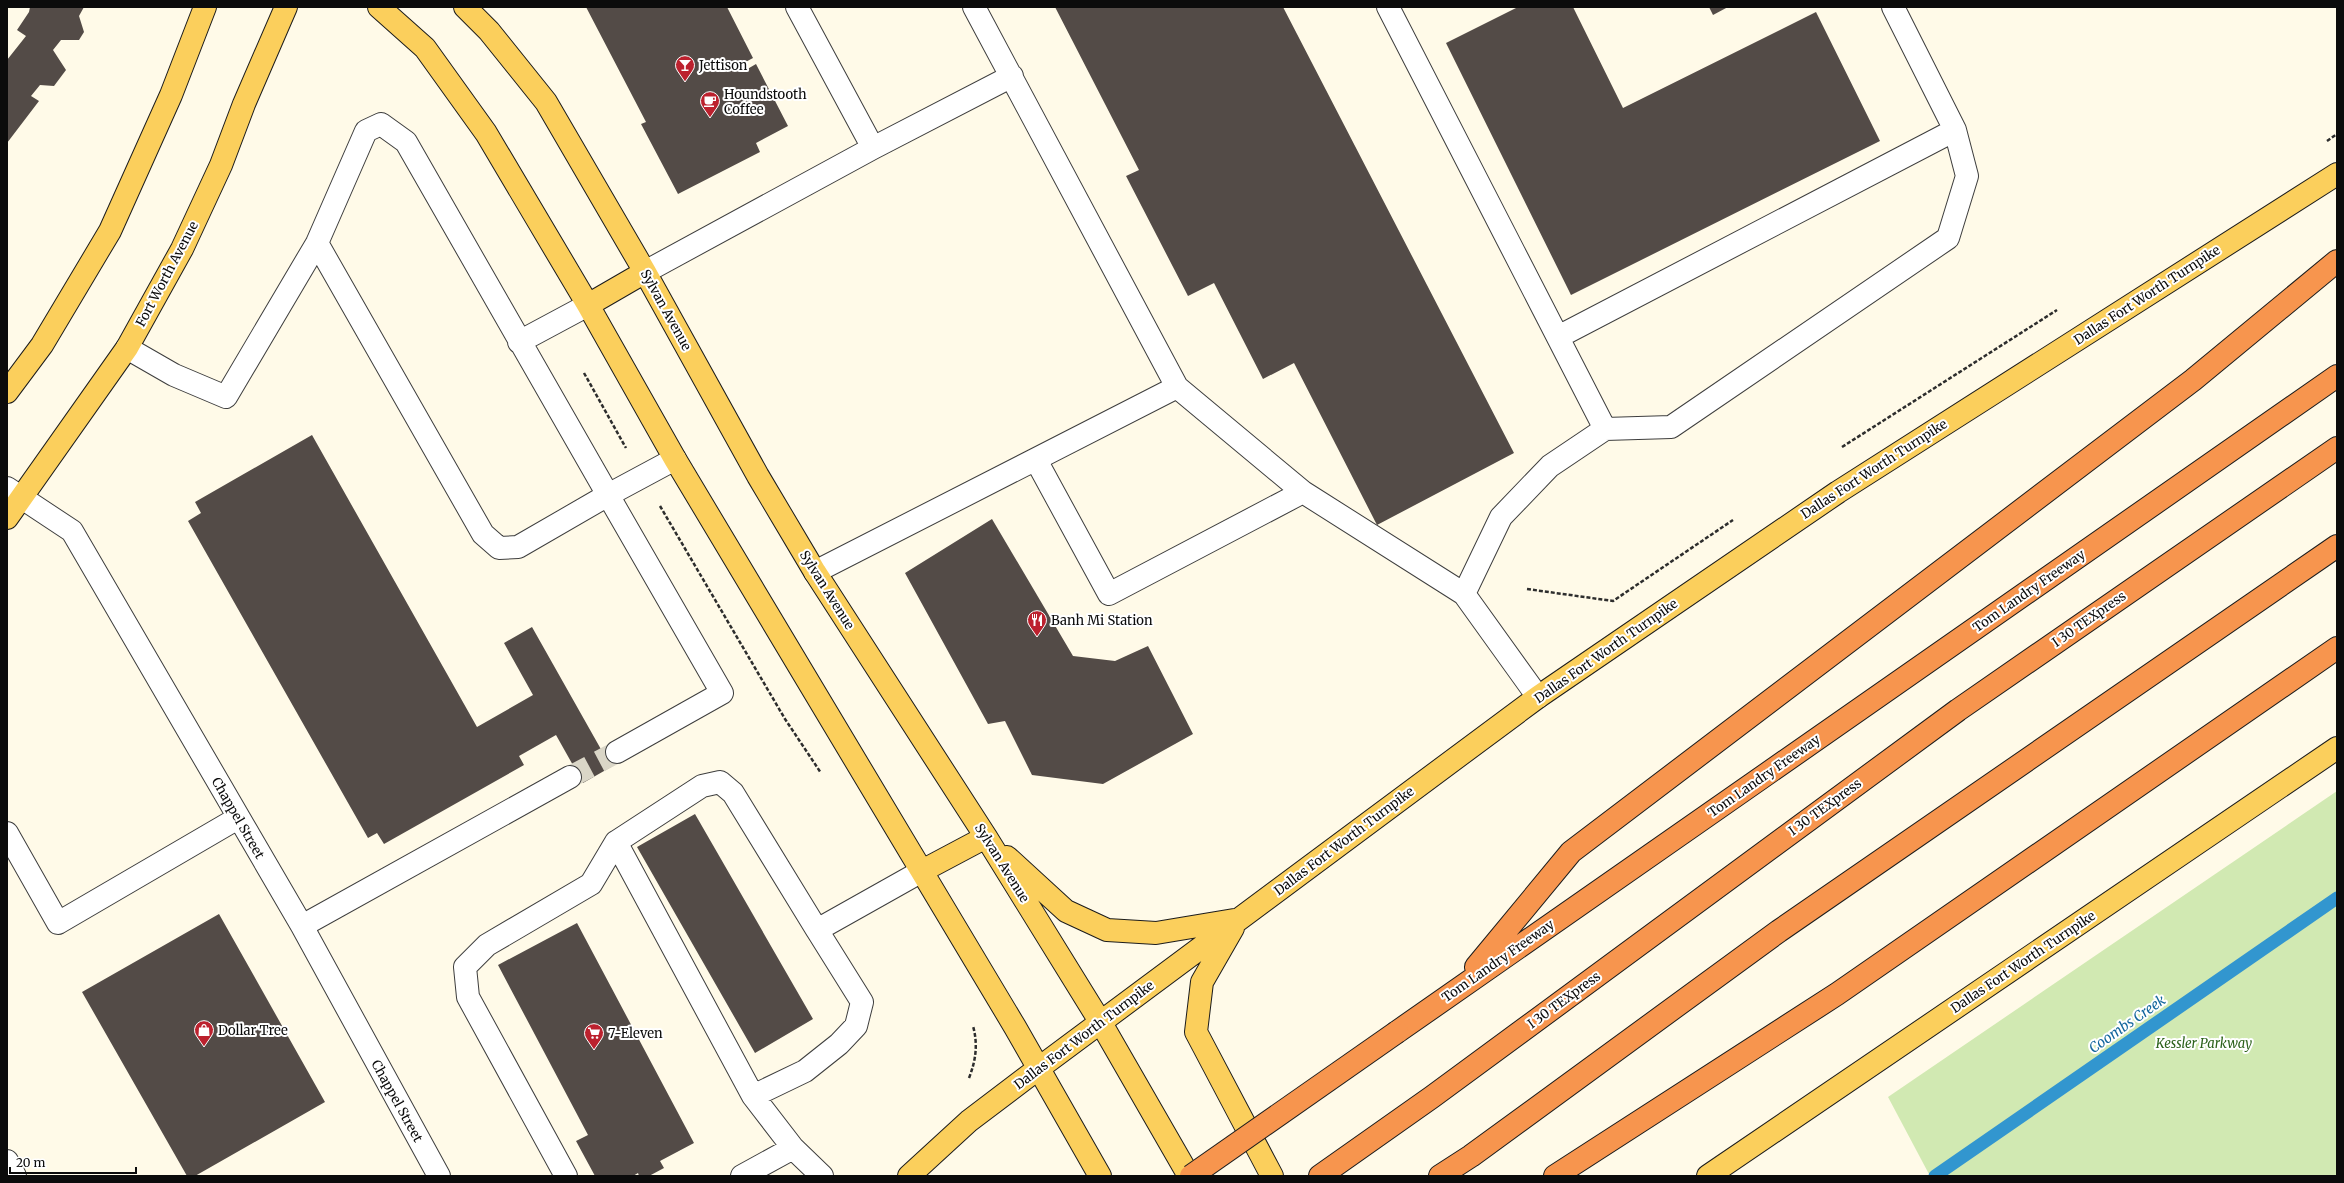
<svg xmlns="http://www.w3.org/2000/svg" width="2344" height="1183" font-family="Merriweather,serif">
	<style>
		.green { fill: #d1e9b2 }
		.lines { fill: none; stroke-linecap: round; stroke-linejoin: round }
		.stream { stroke: #3296cf; stroke-width: 13 }
		.building { fill: #534b47 }
		.minor-tunnel { stroke: #dad6c7; stroke-width: 22; stroke-dasharray: 22 11; stroke-linecap: butt }
		.minor-casing { stroke: #3e3e3e; stroke-width: 24 }
		.major-casing { stroke: #1c1c1c; stroke-width: 24 }
		.highway-casing { stroke: #1c1c1c; stroke-width: 24 }
		.path { stroke: #2d2d2d; stroke-width: 2.5; stroke-dasharray: 4 2; stroke-linecap: butt }
		.minor { stroke: #fff; stroke-width: 22 }
		.major { stroke: #fbcf5c; stroke-width: 22 }
		.highway { stroke: #f7954e; stroke-width: 22 }
		.highway-bridge-casing { stroke: #1c1c1c; stroke-width: 24; stroke-linecap: butt }
		.highway-bridge { stroke: #f7954e; stroke-width: 22 }
		.labels { text-anchor: middle; dominant-baseline: central; stroke-width: 4; stroke-linejoin: round; paint-order: stroke }
		.poi-label { font-size: 13px; fill: #0b0b0b; stroke: #fff; text-anchor: start }
		.street-label { font-size: 13px; fill: #0b0b0b; stroke: #fff }
		.park-label { font-size: 13px; font-style: italic; fill: #2c621b; stroke: #fff }
		.water-label { font-size: 14px; font-style: italic; fill: #13669d; stroke: #fff }
	</style>
	<rect width="100%" height="100%" fill="#fffae8"/>
	<path class="green" d="M 2337,791 L 2337,1176 L 1930,1176 L 1888,1097 Z"/>
	<g class="lines">
		<path class="stream" d="M 1935,1176 L 2337,898"/>
	</g>
	<path class="building" d="M 30,7 L 84,7 L 79,16 L 84,32 L 79,40 L 61,40 L 53,50 L 66,70 L 54,86 L 40,85 L 31,96 L 39,101 L 7,143 L 7,60 L 26,36 L 17,30 L 29,12 Z
		M 586,7 L 727,7 L 753,58 L 740,65 L 744,71 L 756,64 L 788,126 L 756,143 L 760,152 L 678,194 L 641,124 L 646,122 Z
		M 1055,7 L 1283,7 L 1514,453 L 1377,525 L 1294,363 L 1263,379 L 1214,283 L 1188,296 L 1126,176 L 1139,170 Z
		M 1518,7 L 1573,7 L 1623,108 L 1816,12 L 1880,141 L 1571,295 L 1446,43 Z
		M 1709,7 L 1728,7 L 1713,15 Z
		M 312,435 L 477,727 L 533,695 L 504,643 L 532,627 L 611,767 L 583,783 L 556,735 L 519,756 L 524,765 L 384,844 L 377,833 L 368,838 L 188,521 L 201,513 L 195,502 Z
		M 992,519 L 1073,656 L 1115,661 L 1148,646 L 1193,734 L 1103,784 L 1032,775 L 1005,721 L 988,724 L 905,573 Z
		M 695,814 L 813,1019 L 755,1053 L 637,847 Z
		M 219,914 L 325,1102 L 195,1176 L 187,1176 L 82,992 Z
		M 577,923 L 694,1143 L 660,1161 L 664,1168 L 649,1176 L 639,1176 L 638,1173 L 633,1176 L 595,1176 L 576,1141 L 588,1135 L 498,965 Z"/>
	<g class="lines">
		<path class="minor-tunnel" d="M 570,777 L 617,752"/>
		<defs>
			<path id="minor" d="M 797,7 L 873,148
				M 974,7 L 1177,387 L 1303,492 L 1464,594
				M 1388,7 L 1605,429
				M 317,243 L 483,534 L 499,548 L 518,547 L 608,495 L 722,693 L 617,752
				M 645,272 L 873,148 L 1012,76
				M 1558,337 L 1955,130
				M 519,342 L 588,305
				M 127,348 L 174,375 L 226,397 L 317,243 L 366,131 L 381,124 L 406,142 L 608,495 L 675,459
				M 1036,460 L 1109,594 L 1303,492
				M 7,488 L 72,531 L 302,926 L 439,1176
				M 815,572 L 1177,387
				M 1538,697 L 1464,594 L 1501,517 L 1550,466 L 1605,429 L 1671,427 L 1948,238 L 1967,176 L 1955,130 L 1893,7
				M 7,833 L 58,923 L 238,818
				M 302,926 L 570,777
				M 753,1096 L 805,1071 L 839,1044 L 856,1026 L 862,1002 L 817,930
				M 7,1161 L 15,1176
				M 566,1176 L 468,997 L 465,967 L 487,945 L 591,884 L 616,842
				M 742,1176 L 793,1148
				M 822,1176 L 793,1148 L 753,1096 L 616,842 L 702,786 L 720,782 L 733,793 L 817,930 L 922,871"/>
			<path id="major" d="M 379,7 L 425,48 L 486,133 L 588,305 L 675,459 L 1015,1027 L 1100,1176
				M 465,7 L 489,31 L 546,102 L 645,272 L 758,476 L 815,572 L 986,837 L 1101,1023 L 1189,1176
				M 588,305 L 645,272
				M 7,392 L 42,345 L 110,231 L 171,95 L 205,7
				M 7,518 L 127,348 L 182,249 L 221,165 L 244,104 L 286,7
				M 1007,857 L 1066,911 L 1107,930 L 1156,933 L 1234,920
				M 922,871 L 986,837
				M 1233,928 L 1202,982 L 1196,1032 L 1272,1176
				M 909,1176 L 969,1121 L 1039,1068 L 1538,697 L 1838,492 L 2337,174
				M 1708,1176 L 2337,748"/>
			<path id="highway" d="M 1476,967 L 1571,852 L 2193,380 L 2337,261
				M 1397,1032 L 2337,376
				M 1320,1176 L 1432,1097 L 1958,710 L 2337,448
				M 1440,1176 L 1471,1156 L 1779,931 L 2337,546
				M 1555,1176 L 1837,994 L 2337,648"/>
		</defs>
		<use href="#minor" class="minor-casing"/>
		<use href="#major" class="major-casing"/>
		<use href="#highway" class="highway-casing"/>
		<path class="path" d="M 2327,141 L 2337,134
			M 584,373 L 626,448
			M 1842,447 L 2057,310
			M 660,506 L 785,719 L 821,773
			M 1527,589 L 1613,601 L 1733,520
			M 969,1078 C 976,1060 978,1044 973,1026"/>
		<use href="#minor" class="minor"/>
		<use href="#major" class="major"/>
		<use href="#highway" class="highway"/>
		<defs>
			<path id="highway-bridge" d="M 1191,1176 L 1397,1032"/>
		</defs>
		<use href="#highway-bridge" class="highway-bridge-casing"/>
		<use href="#highway-bridge" class="highway-bridge"/>
	</g>
	<defs>
		<symbol id="bar-pin" viewBox="-11 -11 22 30"><path d="M0 17L-7.5 6A9.5 9.5 0 1 1 7.5 6Z" fill="#bc212e" stroke="#fff"/><path d="M-6-5H6L.8 .8V4.5H3.5V6h-7V4.5H-.8V.8Z" fill="#fff"/></symbol>
		<symbol id="cafe-pin" viewBox="-11 -11 22 30"><path d="M0 17L-7.5 6A9.5 9.5 0 1 1 7.5 6Z" fill="#bc212e" stroke="#fff"/><path d="M-5.5-4.5H6V0H3Q3 3.5 0 3.5H-2.5Q-5.5 3.5-5.5 0ZM3-3.2v2h1.7v-2ZM-6 4.5H4V6H-6Z" fill="#fff"/></symbol>
		<symbol id="restaurant-pin" viewBox="-11 -11 22 30"><path d="M0 17L-7.5 6A9.5 9.5 0 1 1 7.5 6Z" fill="#bc212e" stroke="#fff"/><path d="M-5-6h1v4h1v-4h1v4h1v-4h1v5L-1.5 .5V6h-2V.5L-5-1ZM5-6V6H3V1.5H1.5Q1.5-4 5-6Z" fill="#fff"/></symbol>
		<symbol id="shop-pin" viewBox="-11 -11 22 30"><path d="M0 17L-7.5 6A9.5 9.5 0 1 1 7.5 6Z" fill="#bc212e" stroke="#fff"/><path d="M-5-2.5h2.3a2.7 3.5 0 0 1 5.4 0H5L5.5 6h-11ZM-1.5-2.5h3a1.5 2.3 0 0 0-3 0Z" fill="#fff"/></symbol>
		<symbol id="supermarket-pin" viewBox="-11 -11 22 30"><path d="M0 17L-7.5 6A9.5 9.5 0 1 1 7.5 6Z" fill="#bc212e" stroke="#fff"/><path d="M-6-5.5h2.5l.6 2H6L4.5 2H-2.5L-4.4-4H-6ZM-1.5 3.2a1.3 1.3 0 1 0 .1 0ZM3 3.2a1.3 1.3 0 1 0 .1 0Z" fill="#fff"/></symbol>
	</defs>
	<g fill-rule="evenodd">
		<use href="#bar-pin" x="674" y="54" width="22" height="30"/>
		<use href="#cafe-pin" x="699" y="90" width="22" height="30"/>
		<use href="#restaurant-pin" x="1026" y="609" width="22" height="30"/>
		<use href="#shop-pin" x="193" y="1019" width="22" height="30"/>
		<use href="#supermarket-pin" x="583" y="1022" width="22" height="30"/>
	</g>
	<g class="labels">
		<g class="poi-label">
			<text x="699" y="65">Jettison</text>
			<text x="724" y="94">Houndstooth<tspan x="724" dy="15">Coffee</tspan></text>
			<text x="1051" y="620">Banh Mi Station</text>
			<text x="218" y="1030">Dollar Tree</text>
			<text x="608" y="1033">7-Eleven</text>
		</g>
		<g class="street-label">
			<text transform="translate(167 274) rotate(-62)">Fort Worth Avenue</text>
			<text transform="translate(2147 295) rotate(-33)">Dallas Fort Worth Turnpike</text>
			<text transform="translate(666 310) rotate(61)">Sylvan Avenue</text>
			<text transform="translate(1874 469) rotate(-33)">Dallas Fort Worth Turnpike</text>
			<text transform="translate(827 590) rotate(58)">Sylvan Avenue</text>
			<text transform="translate(2029 591) rotate(-35)">Tom Landry Freeway</text>
			<text transform="translate(2089 619) rotate(-35)">I 30 TEXpress</text>
			<text transform="translate(1606 651) rotate(-35)">Dallas Fort Worth Turnpike</text>
			<text transform="translate(1764 776) rotate(-35)">Tom Landry Freeway</text>
			<text transform="translate(1825 807) rotate(-36)">I 30 TEXpress</text>
			<text transform="translate(238 818) rotate(60)">Chappel Street</text>
			<text transform="translate(1344 841) rotate(-37)">Dallas Fort Worth Turnpike</text>
			<text transform="translate(1002 863) rotate(58)">Sylvan Avenue</text>
			<text transform="translate(1498 961) rotate(-35)">Tom Landry Freeway</text>
			<text transform="translate(2023 962) rotate(-34)">Dallas Fort Worth Turnpike</text>
			<text transform="translate(1564 1000) rotate(-36)">I 30 TEXpress</text>
			<text transform="translate(1084 1035) rotate(-37)">Dallas Fort Worth Turnpike</text>
			<text transform="translate(397 1101) rotate(61)">Chappel Street</text>
		</g>
		<g class="park-label">
			<text x="2204" y="1043">Kessler Parkway</text>
		</g>
		<g class="water-label">
			<text transform="translate(2127 1024) rotate(-35)">Coombs Creek</text>
		</g>
	</g>
	<rect width="2344" height="1183" fill="none" stroke="#0b0b0b" stroke-width="16"/>
	<path d="M10 1167v6h126v-6" fill="none" stroke="#0b0b0b" stroke-width="2"/>
	<text x="16" y="1167" font-size="12" fill="#0b0b0b" stroke="#ffffff" stroke-width="3" paint-order="stroke">20 m</text>
</svg>
